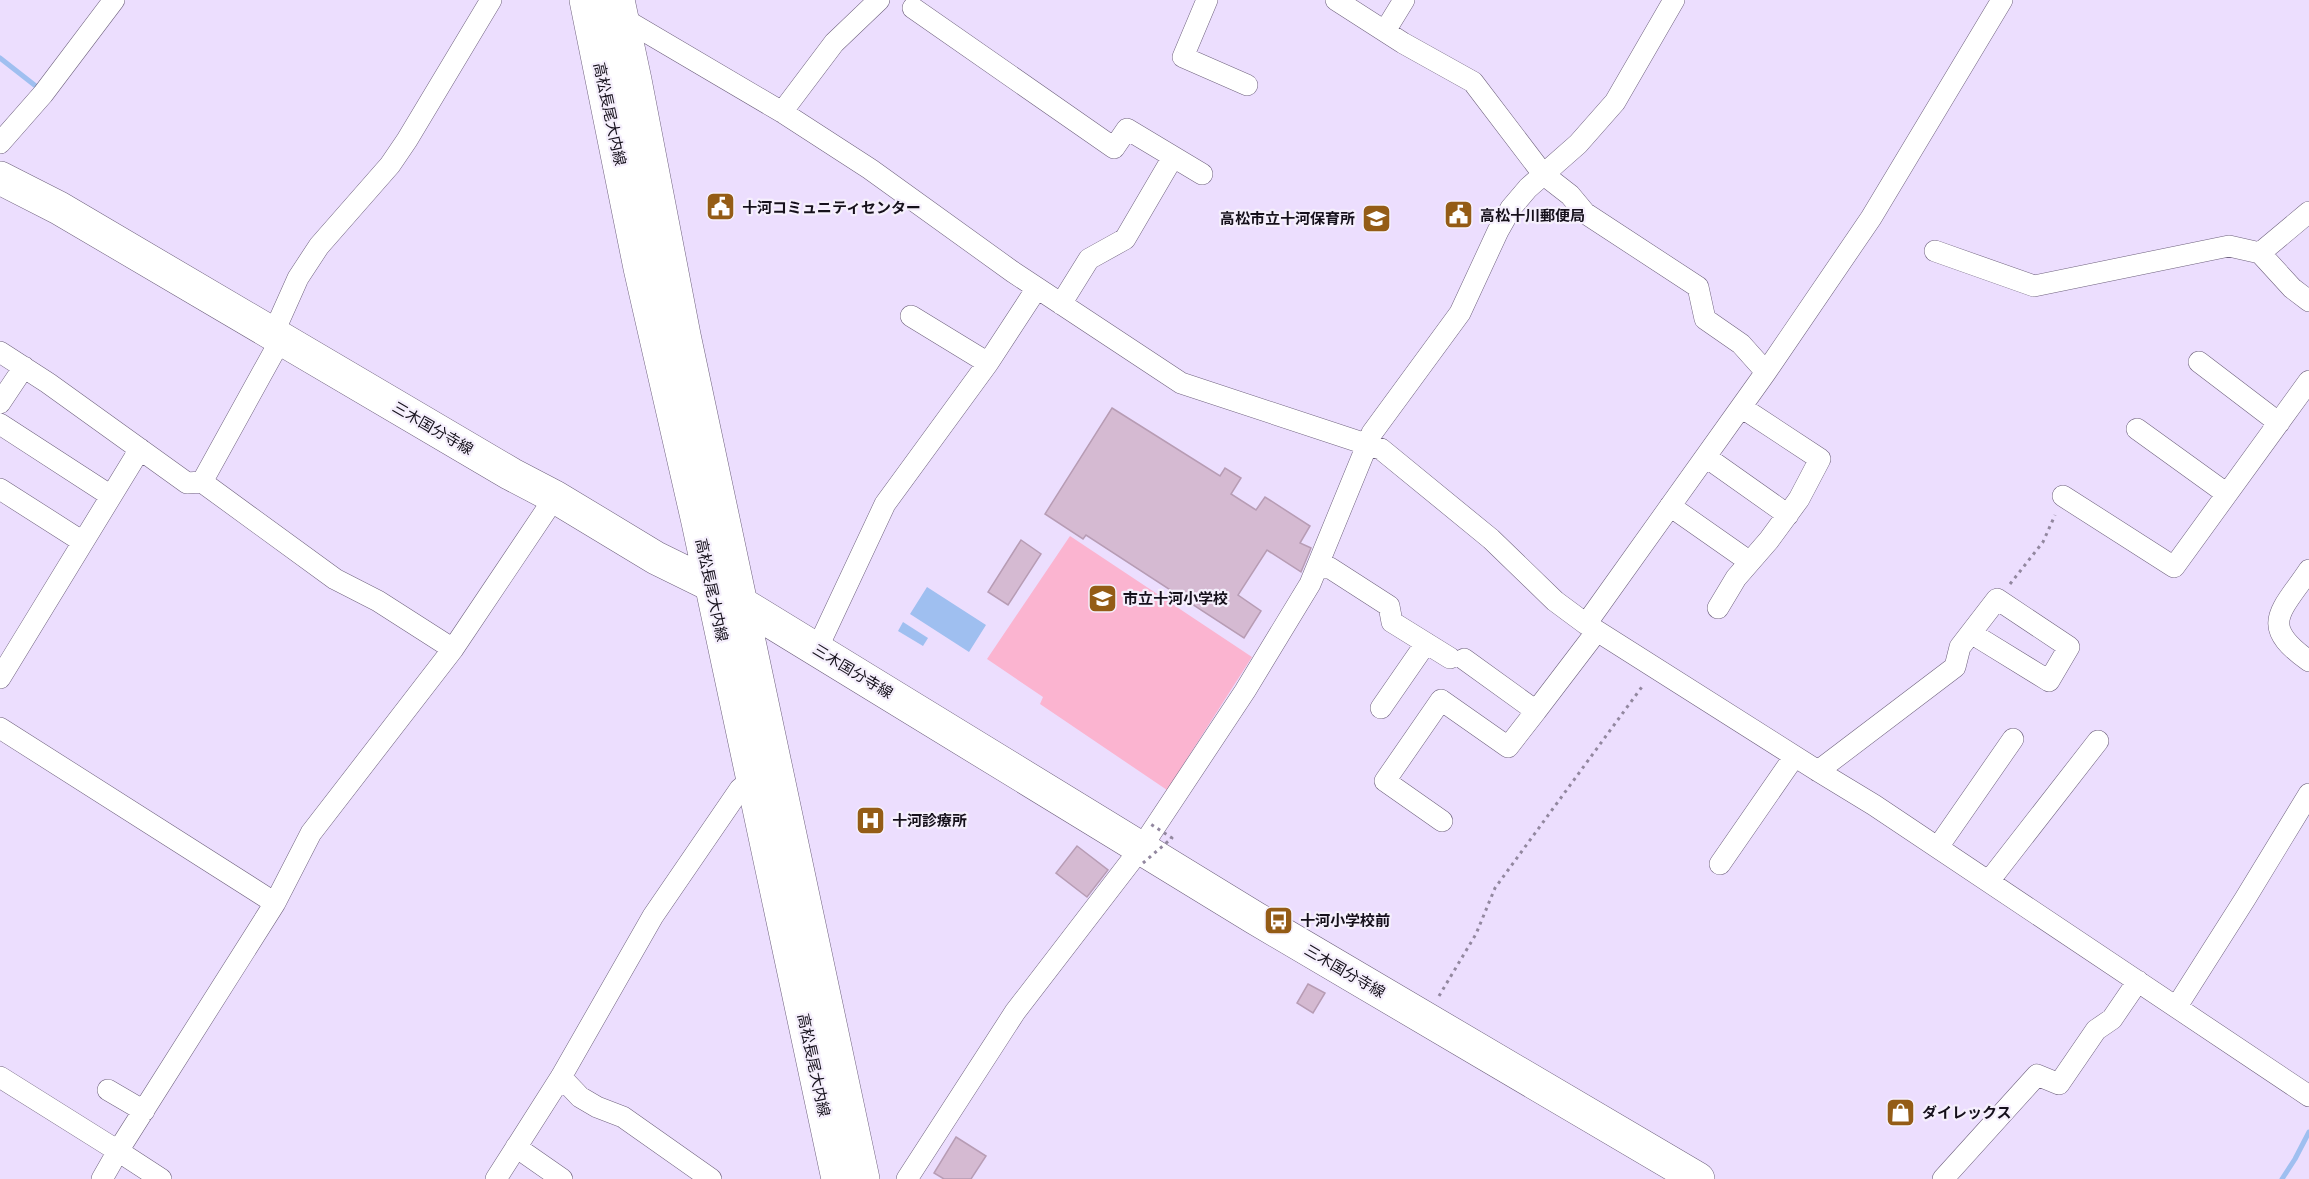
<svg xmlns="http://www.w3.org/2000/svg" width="2309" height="1179" font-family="Quicksand,'Noto Sans JP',sans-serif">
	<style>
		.green { fill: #fbb4d0 }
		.water { fill: #9fbff0 }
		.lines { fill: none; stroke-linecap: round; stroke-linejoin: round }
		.stream { stroke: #9fbff0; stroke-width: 5 }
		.building { fill: #d5bad2; stroke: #b79cb4; stroke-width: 1.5 }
		.minor-casing { stroke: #6f627e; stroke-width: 22 }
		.primary-casing { stroke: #6f627e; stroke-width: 34 }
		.path { stroke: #92879f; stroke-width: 3; stroke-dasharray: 3 4.5; stroke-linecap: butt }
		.minor { stroke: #fff; stroke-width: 21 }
		.primary { stroke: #fff; stroke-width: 33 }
		.path-bridge { stroke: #92879f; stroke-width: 3; stroke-dasharray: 3 4.5; stroke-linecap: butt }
		.labels { text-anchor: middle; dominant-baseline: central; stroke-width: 4.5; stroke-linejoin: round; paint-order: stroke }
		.street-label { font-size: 15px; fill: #15101b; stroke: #f5effc }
		.poi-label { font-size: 15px; font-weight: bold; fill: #15101b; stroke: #f5effc; text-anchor: start }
	</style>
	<rect width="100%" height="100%" fill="#ecdefe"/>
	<path class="green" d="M 1070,536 L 1252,657 L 1167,790 L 1040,704 L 1043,697 L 987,659 Z"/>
	<path class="water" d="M 927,587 L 986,625 L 969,652 L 910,614 Z
		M 903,622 L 928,638 L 923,646 L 898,631 Z"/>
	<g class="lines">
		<path class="stream" d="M 0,58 L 37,87
			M 2282,1179 L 2295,1159 L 2309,1132"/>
	</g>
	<path class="building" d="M 1112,408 L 1220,476 L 1225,468 L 1241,478 L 1231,494 L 1256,510 L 1265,497 L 1310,526 L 1300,543 L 1311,548 L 1301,572 L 1267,550 L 1238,595 L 1261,611 L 1244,638 L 1086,535 L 1083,539 L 1045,514 Z
		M 1021,540 L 1041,554 L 1008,605 L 988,592 Z
		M 1077,846 L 1108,870 L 1087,897 L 1056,873 Z
		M 1308,984 L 1325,993 L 1313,1013 L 1297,1003 Z
		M 956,1137 L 986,1156 L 971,1179 L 944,1179 L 934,1173 Z"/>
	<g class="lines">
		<defs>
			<path id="minor" d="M 1207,0 L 1183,57 L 1247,85
				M 1336,0 L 1403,43 L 1473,82 L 1543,174 L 1570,195 L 1585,213 L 1698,287 L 1705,319 L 1741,344 L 1766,372
				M 913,8 L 1114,148 L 1127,129 L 1202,174
				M 619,16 L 782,112 L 870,169 L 1013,272 L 1181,383 L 1381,449 L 1491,539 L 1555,601 L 1586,624 L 1818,771 L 1874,805 L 2309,1096
				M 1385,31 L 1404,0
				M 782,112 L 834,43 L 879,0
				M 0,143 L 43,94 L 114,0
				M 1935,251 L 2034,286 L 2229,246 L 2260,253 L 2292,288 L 2309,301
				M 2260,253 L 2309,212
				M 1061,304 L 1089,259 L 1125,239 L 1173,157
				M 911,316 L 988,363
				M 273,334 L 298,278 L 319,246 L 390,165 L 407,140 L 491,0
				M 0,352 L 48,383 L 187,483 L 202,482 L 281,339
				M 2199,362 L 2279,423
				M 0,403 L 24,367
				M 0,424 L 111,496
				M 2137,429 L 2227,494
				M 1706,457 L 1788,515
				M 202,482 L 335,579 L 378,601 L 453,649
				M 0,489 L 83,542
				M 2063,496 L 2174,567 L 2309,381
				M 1670,506 L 1750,562
				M 1317,567 L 1330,568 L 1389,606 L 1392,622 L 1450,658
				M 2309,570 C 2281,612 2258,625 2309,661
				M 1718,608 L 1736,578 L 1769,540 L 1799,499 L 1820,459 L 1741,407
				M 1586,624 L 1766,372 L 1871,218 L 2002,0
				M 817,649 L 885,504 L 988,363 L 1037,288
				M 0,678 L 140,449
				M 1381,708 L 1426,643
				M 1536,711 L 1597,631
				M 0,728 L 275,903 L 118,1151 L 161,1179
				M 1818,771 L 1955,667 L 1960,647 L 1997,599 L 2069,647 L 2049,681 L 1971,633
				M 1442,821 L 1385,781 L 1441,700 L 1508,747 L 1536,711 L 1464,659
				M 1938,847 L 2013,739
				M 1720,864 L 1794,757
				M 1989,881 L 2098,741
				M 275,903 L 311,833 L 453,649 L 555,497
				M 2177,1006 L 2245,899 L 2309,794
				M 0,1077 L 118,1151 L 102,1179
				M 561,1077 L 580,1097 L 597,1107 L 623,1117 L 711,1179
				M 108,1090 L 144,1111
				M 516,1147 L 562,1179
				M 496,1179 L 561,1077 L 653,916 L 740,789 L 752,779
				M 907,1179 L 1015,1012 L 1141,848 L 1245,691 L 1310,584 L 1372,433 L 1460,313 L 1498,231 L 1511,208 L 1528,188 L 1578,144 L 1615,102 L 1674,0
				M 1943,1179 L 2037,1075 L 2059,1084 L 2096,1030 L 2112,1019 L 2138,981"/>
			<path id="primary" d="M 586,0 L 640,268 L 698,522 L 838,1179
				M 618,0 L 635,80 L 684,335 L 863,1179
				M 0,178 L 59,208 L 511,474 L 555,497 L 656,558 L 711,585 L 1255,918 L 1698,1179"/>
		</defs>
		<use href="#minor" class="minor-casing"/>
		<use href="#primary" class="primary-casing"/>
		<path class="path" d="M 2010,584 L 2043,542 L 2055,515
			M 1439,996 L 1476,934 L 1495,888 L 1644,684"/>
		<use href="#minor" class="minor"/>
		<use href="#primary" class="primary"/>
		<path class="path-bridge" d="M 1143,863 L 1172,838 L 1149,823"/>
	</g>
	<defs>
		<symbol id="civic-square" viewBox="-11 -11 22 22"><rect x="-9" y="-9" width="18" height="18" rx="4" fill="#945c16" stroke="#f5effc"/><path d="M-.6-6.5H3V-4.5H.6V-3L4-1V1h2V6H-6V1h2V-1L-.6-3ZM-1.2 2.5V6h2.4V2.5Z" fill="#fff"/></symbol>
		<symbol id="school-square" viewBox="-11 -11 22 22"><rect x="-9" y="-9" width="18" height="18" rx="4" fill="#945c16" stroke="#f5effc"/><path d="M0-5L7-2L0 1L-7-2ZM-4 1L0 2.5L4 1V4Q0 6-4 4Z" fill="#fff"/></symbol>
		<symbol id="hospital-square" viewBox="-11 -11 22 22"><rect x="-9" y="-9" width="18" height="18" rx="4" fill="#945c16" stroke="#f5effc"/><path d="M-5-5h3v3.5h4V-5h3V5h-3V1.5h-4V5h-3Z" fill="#fff"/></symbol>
		<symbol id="bus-square" viewBox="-11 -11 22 22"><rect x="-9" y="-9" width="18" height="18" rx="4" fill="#945c16" stroke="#f5effc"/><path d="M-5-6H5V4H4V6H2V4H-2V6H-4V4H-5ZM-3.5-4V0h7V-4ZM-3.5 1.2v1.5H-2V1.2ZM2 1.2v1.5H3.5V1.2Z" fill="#fff"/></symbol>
		<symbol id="shop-square" viewBox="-11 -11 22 22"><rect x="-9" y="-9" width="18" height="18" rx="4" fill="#945c16" stroke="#f5effc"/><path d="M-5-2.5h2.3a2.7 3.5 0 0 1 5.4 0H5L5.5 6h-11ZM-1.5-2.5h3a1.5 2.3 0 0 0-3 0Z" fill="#fff"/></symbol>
	</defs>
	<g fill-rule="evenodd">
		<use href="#civic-square" x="704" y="190" width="33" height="33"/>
		<use href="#civic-square" x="1442" y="198" width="33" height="33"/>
		<use href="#school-square" x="1360" y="202" width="33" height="33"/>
		<use href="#school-square" x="1086" y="582" width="33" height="33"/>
		<use href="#hospital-square" x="854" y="804" width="33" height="33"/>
		<use href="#bus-square" x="1262" y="904" width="33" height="33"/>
		<use href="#shop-square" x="1884" y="1096" width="33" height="33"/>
	</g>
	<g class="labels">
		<g class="street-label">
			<text transform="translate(610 114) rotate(78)">高松長尾大内線</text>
			<text transform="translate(433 428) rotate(30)">三木国分寺線</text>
			<text transform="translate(712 590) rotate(78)">高松長尾大内線</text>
			<text transform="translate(853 671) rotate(31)">三木国分寺線</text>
			<text transform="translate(1345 971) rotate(30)">三木国分寺線</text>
			<text transform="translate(814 1065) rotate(78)">高松長尾大内線</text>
		</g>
		<g class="poi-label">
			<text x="742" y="207">十河コミュニティセンター</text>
			<text x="1480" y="215">高松十川郵便局</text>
			<text x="1355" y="218" text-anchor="end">高松市立十河保育所</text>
			<text x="1123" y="598">市立十河小学校</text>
			<text x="892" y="820">十河診療所</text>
			<text x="1300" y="920">十河小学校前</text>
			<text x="1922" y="1112">ダイレックス</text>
		</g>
	</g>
</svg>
